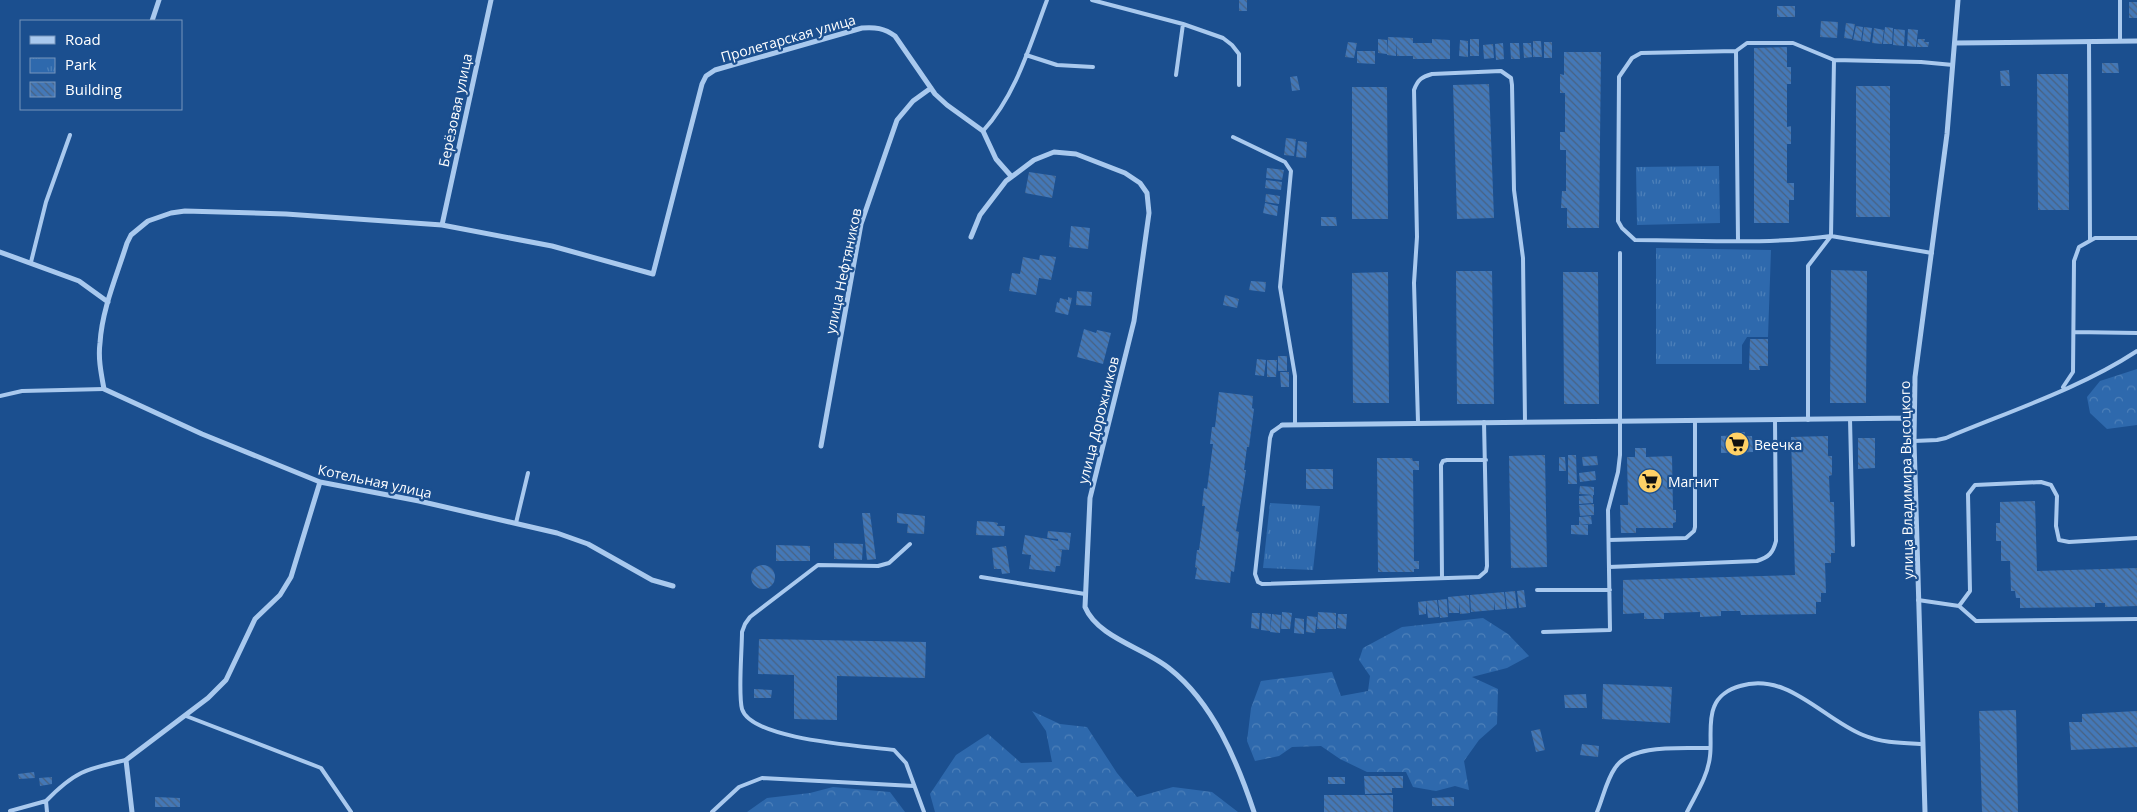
<svg xmlns="http://www.w3.org/2000/svg" width="2137" height="812" font-family="'Open Sans',sans-serif">
	<style>
		.forest { fill: url(#forest-crowns) }
		.park { fill: url(#park-tufts) }
		.building { fill: url(#building-back-hatch) }
		.lines { fill: none; stroke-linecap: round; stroke-linejoin: round }
		.lane { stroke: #a9c9ee; stroke-width: 4 }
		.street { stroke: #a9c9ee; stroke-width: 5 }
		.labels { text-anchor: middle; dominant-baseline: central; stroke-width: 4.5; stroke-linejoin: round; paint-order: stroke }
		.street-label { font-size: 14px; fill: #fff; stroke: #1b4f8f }
		.poi-label { font-size: 14px; fill: #fff; stroke: #1b4f8f; text-anchor: start }
	</style>
	<defs>
		<pattern id="forest-crowns" width="20" height="18" patternUnits="userSpaceOnUse" patternTransform="scale(1.25)"><rect width="20" height="18" fill="#2e69ad"/><path d="M2 6a3 3 0 1 1 6 0M12 15a3 3 0 1 1 6 0" fill="none" stroke="#4d80b9"/></pattern>
		<pattern id="park-tufts" width="24" height="20" patternUnits="userSpaceOnUse" patternTransform="scale(1.25)"><rect width="24" height="20" fill="#2e69ad"/><path d="M3 7l-1-3M5 7V3M7 7l1-3M15 17l-1-3M17 17v-4M19 17l1-3" fill="none" stroke="#4d80b9"/></pattern>
		<pattern id="building-back-hatch" width="6" height="6" patternUnits="userSpaceOnUse" patternTransform="scale(1.25)"><rect width="6" height="6" fill="#4478b7"/><path d="M-1 5l2 2M0 0l6 6M5-1l2 2" fill="none" stroke="#486282"/></pattern>
	</defs>
	<rect width="100%" height="100%" fill="#1b4f8f"/>
	<path class="forest" d="M 2137,369 L 2137,425 L 2107,429 L 2090,413 L 2087,397 L 2100,381 Z
		M 1483,618 L 1508,634 L 1529,656 L 1507,668 L 1472,677 L 1498,689 L 1497,724 L 1479,740 L 1464,761 L 1469,790 L 1455,786 L 1436,791 L 1413,787 L 1406,772 L 1367,772 L 1340,759 L 1321,746 L 1292,747 L 1279,756 L 1255,761 L 1247,741 L 1251,708 L 1261,681 L 1332,672 L 1341,696 L 1368,691 L 1370,676 L 1359,660 L 1363,648 L 1402,627 Z
		M 1032,711 L 1060,724 L 1087,727 L 1117,773 L 1137,797 L 1173,787 L 1212,792 L 1238,812 L 935,812 L 930,794 L 956,755 L 988,734 L 1021,763 L 1052,762 L 1046,731 Z
		M 833,787 L 890,792 L 905,812 L 747,812 L 767,798 L 810,793 Z"/>
	<path class="park" d="M 1719,166 L 1720,223 L 1637,225 L 1636,167 Z
		M 1656,248 L 1771,250 L 1768,337 L 1747,337 L 1742,345 L 1742,364 L 1656,364 Z
		M 1270,503 L 1320,506 L 1313,570 L 1263,568 Z"/>
	<path class="building" d="M 1239,0 L 1247,0 L 1247,11 L 1239,11 Z
		M 2129,2 L 2137,2 L 2137,18 L 2129,18 Z
		M 1777,6 L 1795,6 L 1795,17 L 1777,17 Z
		M 1821,21 L 1838,22 L 1837,38 L 1820,37 Z
		M 1846,23 L 1855,24 L 1852,39 L 1844,38 Z
		M 1856,26 L 1863,27 L 1861,41 L 1853,40 Z
		M 1864,27 L 1872,28 L 1870,42 L 1862,41 Z
		M 1885,27 L 1893,28 L 1892,44 L 1883,44 Z
		M 1874,28 L 1884,30 L 1882,44 L 1872,43 Z
		M 1894,29 L 1905,30 L 1904,46 L 1893,45 Z
		M 1908,29 L 1918,30 L 1916,47 L 1907,46 Z
		M 1388,37 L 1413,38 L 1413,43 L 1432,43 L 1432,39 L 1450,40 L 1450,59 L 1413,59 L 1413,56 L 1397,56 L 1397,42 L 1396,56 L 1387,55 Z
		M 1378,39 L 1387,40 L 1387,54 L 1378,53 Z
		M 1470,39 L 1479,39 L 1479,56 L 1470,56 Z
		M 1918,39 L 1925,39 L 1924,42 L 1929,42 L 1928,47 L 1917,47 Z
		M 1460,40 L 1468,41 L 1468,57 L 1459,56 Z
		M 1533,41 L 1541,41 L 1542,57 L 1533,57 Z
		M 1348,42 L 1357,43 L 1354,58 L 1345,57 Z
		M 1544,42 L 1552,42 L 1552,58 L 1544,58 Z
		M 1503,43 L 1504,59 L 1496,60 L 1495,44 Z
		M 1510,43 L 1519,43 L 1520,59 L 1511,59 Z
		M 1523,43 L 1531,43 L 1532,57 L 1524,58 Z
		M 1493,44 L 1494,58 L 1484,59 L 1483,45 Z
		M 1787,47 L 1787,67 L 1791,67 L 1791,84 L 1787,84 L 1787,127 L 1791,126 L 1791,144 L 1787,144 L 1787,183 L 1794,183 L 1794,200 L 1789,200 L 1789,223 L 1754,223 L 1754,48 Z
		M 1357,51 L 1375,51 L 1375,64 L 1357,63 Z
		M 1564,52 L 1601,52 L 1599,228 L 1567,228 L 1567,208 L 1561,208 L 1562,191 L 1566,191 L 1566,150 L 1560,150 L 1560,132 L 1565,132 L 1565,93 L 1560,93 L 1560,74 L 1564,75 Z
		M 2102,63 L 2118,63 L 2119,73 L 2102,73 Z
		M 2009,70 L 2010,86 L 2001,86 L 2000,71 Z
		M 2037,74 L 2068,74 L 2069,210 L 2038,210 Z
		M 1297,76 L 1300,90 L 1292,91 L 1290,77 Z
		M 1489,84 L 1494,218 L 1457,219 L 1453,85 Z
		M 1856,86 L 1890,86 L 1890,217 L 1856,217 Z
		M 1352,87 L 1387,87 L 1388,219 L 1352,219 Z
		M 1286,138 L 1296,139 L 1294,156 L 1284,155 Z
		M 1298,141 L 1307,142 L 1306,158 L 1296,157 Z
		M 1267,168 L 1284,170 L 1282,180 L 1266,178 Z
		M 1029,172 L 1056,176 L 1052,198 L 1025,193 Z
		M 1266,180 L 1282,182 L 1281,190 L 1265,188 Z
		M 1266,194 L 1280,196 L 1279,204 L 1265,202 Z
		M 1265,203 L 1278,206 L 1277,216 L 1263,213 Z
		M 1321,217 L 1336,217 L 1337,226 L 1321,226 Z
		M 1071,226 L 1090,228 L 1088,249 L 1069,247 Z
		M 1040,255 L 1056,257 L 1051,280 L 1039,278 L 1036,295 L 1009,291 L 1012,273 L 1020,274 L 1023,257 L 1039,260 Z
		M 1831,270 L 1867,271 L 1866,403 L 1830,403 Z
		M 1456,271 L 1492,271 L 1494,404 L 1457,404 Z
		M 1388,272 L 1389,403 L 1353,403 L 1352,273 Z
		M 1563,272 L 1598,272 L 1599,404 L 1564,404 Z
		M 1251,281 L 1266,282 L 1265,292 L 1249,290 Z
		M 1077,291 L 1092,292 L 1091,306 L 1076,305 Z
		M 1225,295 L 1239,299 L 1237,308 L 1223,305 Z
		M 1068,297 L 1072,298 L 1068,315 L 1055,312 L 1057,302 L 1059,303 L 1060,298 L 1068,300 Z
		M 1084,329 L 1096,333 L 1097,330 L 1111,333 L 1103,364 L 1077,357 Z
		M 1750,339 L 1768,339 L 1768,366 L 1759,366 L 1760,370 L 1749,370 Z
		M 1278,356 L 1287,356 L 1287,371 L 1278,371 Z
		M 1257,359 L 1266,360 L 1264,376 L 1255,375 Z
		M 1267,360 L 1277,360 L 1276,377 L 1267,377 Z
		M 1280,372 L 1289,372 L 1289,387 L 1281,387 Z
		M 1219,392 L 1253,396 L 1252,408 L 1254,409 L 1249,447 L 1247,447 L 1244,470 L 1246,470 L 1236,531 L 1239,532 L 1234,572 L 1231,571 L 1230,583 L 1195,579 L 1197,568 L 1195,567 L 1197,550 L 1199,550 L 1205,506 L 1202,506 L 1204,488 L 1207,489 L 1213,444 L 1210,444 L 1212,427 L 1215,427 Z
		M 1737,432 L 1745,432 L 1745,436 L 1752,436 L 1753,452 L 1721,453 L 1721,436 L 1737,435 Z
		M 1828,436 L 1828,456 L 1832,456 L 1832,475 L 1829,476 L 1830,502 L 1834,502 L 1835,553 L 1831,553 L 1831,563 L 1825,563 L 1826,593 L 1821,593 L 1821,602 L 1816,602 L 1816,614 L 1741,615 L 1740,611 L 1721,611 L 1721,616 L 1700,617 L 1700,612 L 1664,613 L 1664,619 L 1644,619 L 1644,613 L 1623,614 L 1623,580 L 1795,575 L 1791,437 Z
		M 1858,438 L 1875,438 L 1875,468 L 1858,469 Z
		M 1635,448 L 1646,448 L 1646,457 L 1672,456 L 1673,510 L 1676,510 L 1676,522 L 1673,523 L 1673,528 L 1636,528 L 1636,533 L 1621,533 L 1620,505 L 1628,505 L 1627,457 L 1635,457 Z
		M 1545,455 L 1547,567 L 1511,568 L 1509,456 Z
		M 1568,455 L 1576,455 L 1577,484 L 1568,484 Z
		M 1597,456 L 1598,465 L 1583,466 L 1582,457 Z
		M 1559,457 L 1565,457 L 1566,471 L 1559,471 Z
		M 1377,458 L 1412,458 L 1413,461 L 1419,461 L 1419,470 L 1413,470 L 1414,561 L 1419,561 L 1419,569 L 1414,569 L 1414,572 L 1378,572 Z
		M 1306,469 L 1333,469 L 1333,489 L 1306,489 Z
		M 1595,471 L 1596,480 L 1580,482 L 1579,473 Z
		M 1580,486 L 1594,487 L 1594,495 L 1579,494 Z
		M 1593,495 L 1593,503 L 1579,504 L 1579,496 Z
		M 2035,501 L 2037,571 L 2137,568 L 2137,606 L 2105,607 L 2105,603 L 2095,603 L 2095,607 L 2020,608 L 2020,598 L 2016,598 L 2015,591 L 2011,591 L 2010,561 L 2001,561 L 2001,541 L 1996,541 L 1996,523 L 2000,523 L 2000,502 Z
		M 1594,504 L 1594,515 L 1580,516 L 1579,505 Z
		M 862,513 L 870,513 L 876,559 L 867,560 Z
		M 897,513 L 925,516 L 924,534 L 907,533 L 908,524 L 897,523 Z
		M 1591,516 L 1592,524 L 1579,525 L 1579,517 Z
		M 977,521 L 994,522 L 998,523 L 997,526 L 1005,526 L 1004,536 L 976,535 Z
		M 1571,525 L 1588,525 L 1588,535 L 1571,534 Z
		M 1048,531 L 1071,533 L 1069,550 L 1056,549 L 1062,550 L 1060,566 L 1056,566 L 1055,572 L 1029,569 L 1031,555 L 1022,554 L 1025,535 L 1058,541 L 1058,539 L 1047,538 Z
		M 834,543 L 863,544 L 862,560 L 834,559 Z
		M 776,545 L 810,546 L 810,561 L 776,561 Z
		M 1006,546 L 1010,573 L 1002,574 L 1001,569 L 994,569 L 992,548 Z
		M751 577a12 12 0 1 1 24 0a12 12 0 1 1-24 0Z
		M 1524,590 L 1526,607 L 1519,608 L 1517,591 Z
		M 1515,591 L 1517,608 L 1507,609 L 1505,592 Z
		M 1504,592 L 1506,609 L 1495,610 L 1494,600 L 1494,610 L 1471,612 L 1470,595 Z
		M 1469,595 L 1470,613 L 1460,614 L 1459,602 L 1459,613 L 1449,613 L 1448,597 Z
		M 1447,599 L 1448,617 L 1440,618 L 1438,600 Z
		M 1437,600 L 1439,617 L 1428,618 L 1426,601 Z
		M 1426,601 L 1426,614 L 1419,615 L 1418,602 Z
		M 1282,612 L 1292,613 L 1290,629 L 1281,629 Z
		M 1318,612 L 1336,613 L 1336,629 L 1317,629 Z
		M 1252,613 L 1260,613 L 1259,629 L 1251,628 Z
		M 1262,613 L 1271,614 L 1270,631 L 1261,630 Z
		M 1272,614 L 1281,615 L 1280,633 L 1270,632 Z
		M 1338,614 L 1347,614 L 1346,629 L 1337,628 Z
		M 1307,616 L 1317,617 L 1315,633 L 1306,632 Z
		M 1295,618 L 1304,619 L 1304,634 L 1294,633 Z
		M 759,639 L 926,642 L 925,678 L 837,676 L 837,720 L 794,719 L 794,675 L 758,674 Z
		M 1603,684 L 1672,687 L 1670,723 L 1602,719 Z
		M 754,689 L 772,690 L 771,698 L 754,698 Z
		M 1586,694 L 1587,708 L 1565,708 L 1564,695 Z
		M 2016,710 L 2018,812 L 1982,812 L 1979,711 Z
		M 2137,711 L 2137,747 L 2071,750 L 2069,722 L 2082,722 L 2082,714 Z
		M 1540,729 L 1545,750 L 1536,752 L 1531,731 Z
		M 1582,744 L 1599,746 L 1598,757 L 1580,755 Z
		M 34,772 L 35,778 L 19,779 L 18,774 Z
		M 1364,776 L 1403,776 L 1403,788 L 1392,788 L 1392,793 L 1365,794 Z
		M 52,777 L 52,784 L 40,786 L 39,778 Z
		M 1328,777 L 1345,777 L 1345,784 L 1328,784 Z
		M 1324,795 L 1393,795 L 1393,812 L 1324,812 Z
		M 155,797 L 180,798 L 180,807 L 155,807 Z
		M 1454,797 L 1454,806 L 1432,806 L 1432,798 Z"/>
	<g class="lines">
		<path class="lane" d="M 1092,0 L 1183,24 L 1223,38 L 1232,45 L 1239,54 L 1239,85
			M 2120,41 L 2120,0
			M 2089,42 L 2090,240
			M 1736,51 L 1747,43 L 1793,43 L 1834,60
			M 1026,55 L 1057,65 L 1093,67
			M 1176,75 L 1183,24
			M 983,131 C 1016,95 1030,45 1047,0
			M 1233,137 L 1285,162 L 1291,171 L 1280,287 L 1295,376 L 1295,423
			M 1738,240 L 1736,51 L 1641,53 L 1632,58 L 1619,77 L 1618,221 L 1622,228 L 1635,240 C 1700,240 1767,245 1831,236 L 1808,266 L 1808,420
			M 1932,253 L 1831,236 L 1834,60 L 1921,62 L 1953,65
			M 31,262 L 46,202 L 70,135
			M 2074,332 L 2137,333
			M 2063,387 L 2073,372 L 2074,261 L 2079,247 L 2095,238 L 2137,238
			M 0,396 L 22,391 L 104,389
			M 1850,419 L 1853,545
			M 1418,422 L 1414,283 L 1417,237 L 1414,90 C 1418,79 1422,77 1432,74 L 1501,71 L 1511,78 L 1512,85 L 1514,190 L 1523,258 L 1525,422
			M 1282,425 L 1272,432 L 1270,438 L 1255,574 L 1258,582 L 1262,584 L 1479,577 L 1486,571 L 1487,566 L 1484,422
			M 1914,441 L 1937,440 L 1946,438 C 2010,411 2079,389 2137,351
			M 516,523 L 528,473
			M 1609,540 L 1686,538 L 1694,531 L 1695,527 L 1695,420
			M 910,544 L 889,563 L 878,566 L 818,565 L 750,617 L 745,624 L 742,632 C 742,650 738,694 742,709 C 751,740 865,746 894,750 L 906,763 L 924,812
			M 1609,567 L 1757,561 C 1769,557 1773,553 1776,541 L 1775,420
			M 981,577 L 1085,594
			M 1442,578 L 1441,465 L 1443,461 L 1447,460 L 1486,460
			M 1537,590 L 1610,590
			M 1918,600 L 1959,606 L 1976,621 L 2137,619
			M 1959,606 L 1970,591 L 1968,494 L 1975,485 L 2041,482 L 2051,485 L 2057,496 L 2056,526 L 2059,540 L 2069,542 L 2137,538
			M 1543,632 L 1610,630 L 1608,510 L 1618,472 L 1620,455 L 1620,253
			M 186,716 L 321,768 L 351,812
			M 10,811 L 46,801
			M 47,812 L 46,801 C 75,771 86,769 126,760
			M 712,812 L 739,787 L 762,778 L 914,786
			M 1597,812 C 1603,798 1606,781 1615,768 C 1631,743 1684,749 1710,748
			M 1687,812 C 1696,794 1708,776 1710,756 C 1712,741 1708,721 1714,707 C 1718,696 1729,689 1740,686 C 1787,671 1823,719 1863,735 C 1882,743 1902,743 1923,744"/>
		<path class="street" d="M 152,21 L 159,0
			M 1955,43 L 2137,41
			M 442,225 L 491,0
			M 971,237 L 980,215 L 1006,181 L 1034,160 L 1054,152 L 1076,154 L 1125,173 L 1140,183 L 1147,193 L 1149,213 L 1134,321 L 1090,498 L 1085,607 C 1098,638 1145,648 1170,669 C 1213,703 1237,761 1254,812
			M 0,252 L 79,281 L 108,302
			M 1282,425 L 1914,418
			M 821,446 L 861,224 L 897,120 L 913,101 L 931,88
			M 673,586 L 652,580 L 588,544 L 557,533 L 419,501 L 320,482 L 202,434 L 104,389 C 101,373 98,358 100,343 C 102,309 117,275 127,243 L 131,235 L 148,221 L 171,213 L 185,211 L 286,214 L 442,225 L 552,246 L 653,274 L 702,84 L 706,76 L 715,70 L 862,28 C 875,27 884,28 895,36 L 935,94 L 947,105 L 983,131 L 996,159 L 1011,176
			M 132,812 L 126,760 L 208,698 L 226,680 L 255,619 L 280,595 L 291,577 L 320,482
			M 1925,812 L 1914,441 L 1915,377 L 1947,134 L 1958,0"/>
	</g>
	<defs>
		<symbol id="supermarket-disc" viewBox="-11 -11 22 22"><circle r="9.5" fill="#ffd166" stroke="#1b4f8f"/><path d="M-6-5.5h2.5l.6 2H6L4.5 2H-2.5L-4.4-4H-6ZM-1.5 3.2a1.3 1.3 0 1 0 .1 0ZM3 3.2a1.3 1.3 0 1 0 .1 0Z" fill="#111"/></symbol>
	</defs>
	<g fill-rule="evenodd">
		<use href="#supermarket-disc" x="1723" y="430" width="28" height="28"/>
		<use href="#supermarket-disc" x="1636" y="467" width="28" height="28"/>
	</g>
	<g class="labels">
		<g class="street-label">
			<text transform="translate(788 38) rotate(-16)">Пролетарская улица</text>
			<text transform="translate(455 110) rotate(-78)">Берёзовая улица</text>
			<text transform="translate(843 271) rotate(-78)">улица Нефтяников</text>
			<text transform="translate(1098 420) rotate(-76)">улица Дорожников</text>
			<text transform="translate(1906 480) rotate(-91)">улица Владимира Высоцкого</text>
			<text transform="translate(375 481) rotate(12)">Котельная улица</text>
		</g>
		<g class="poi-label">
			<text x="1754" y="444">Веечка</text>
			<text x="1668" y="481">Магнит</text>
		</g>
	</g>
	<rect x="20" y="20" width="162" height="90" fill="#1b4f8f" stroke="#7695bc"/>
	<rect x="30" y="36" width="25" height="8" fill="#a9c9ee" stroke="#7695bc"/>
	<text x="65" y="45" font-size="15" fill="#ffffff">Road</text>
	<rect x="30" y="58" width="25" height="15" fill="url(#park-tufts)" stroke="#7695bc"/>
	<text x="65" y="70" font-size="15" fill="#ffffff">Park</text>
	<rect x="30" y="82" width="25" height="15" fill="url(#building-back-hatch)" stroke="#7695bc"/>
	<text x="65" y="95" font-size="15" fill="#ffffff">Building</text>
</svg>
